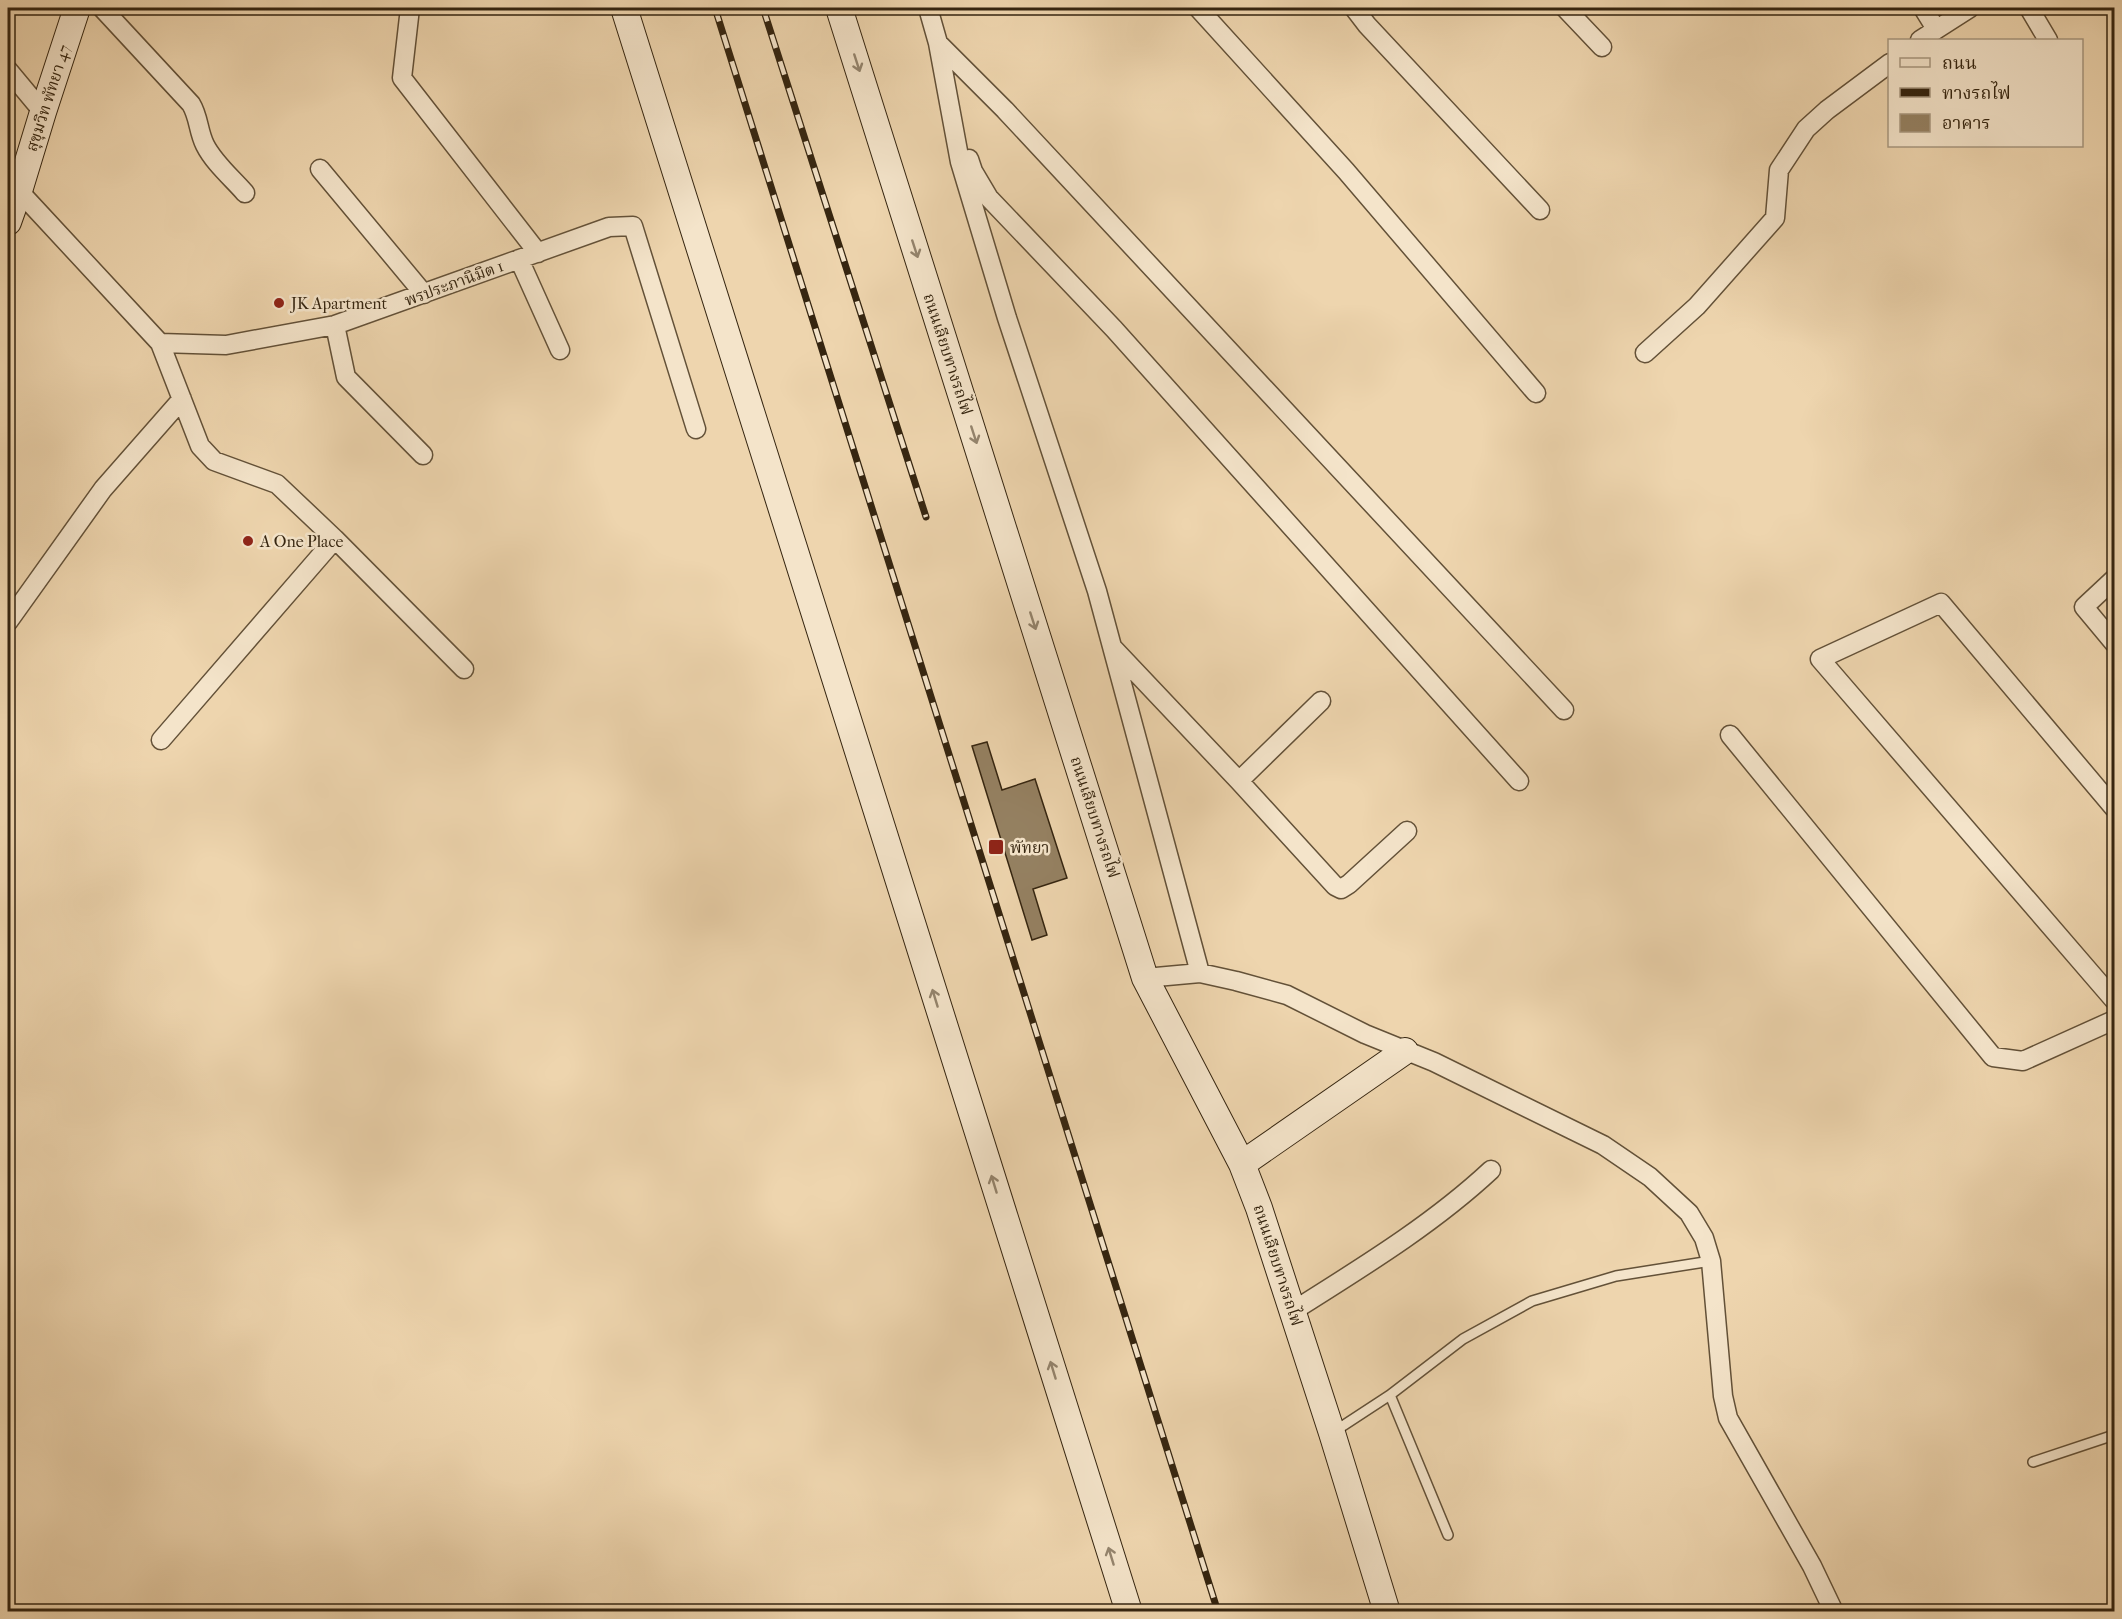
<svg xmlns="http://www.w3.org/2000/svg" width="2122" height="1619" font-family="'IM FELL French Canon','Noto Serif Thai',serif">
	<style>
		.building { fill: #958162; stroke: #352510; stroke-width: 1.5 }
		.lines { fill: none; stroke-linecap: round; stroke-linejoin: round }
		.lane-casing { stroke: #635138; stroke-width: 12 }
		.street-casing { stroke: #635138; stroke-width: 21 }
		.secondary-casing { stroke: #352510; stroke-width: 28 }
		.lane { stroke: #f4e4ca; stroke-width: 9 }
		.street { stroke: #f4e4ca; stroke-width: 18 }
		.secondary { stroke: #f4e4ca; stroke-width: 26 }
		.rail-casing { stroke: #352510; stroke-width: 7 }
		.rail { stroke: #f4e4ca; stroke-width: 4.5; stroke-dasharray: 14; stroke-linecap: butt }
		.oneway { stroke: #94846d }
		.poi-dot { fill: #8f2418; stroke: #f4e4ca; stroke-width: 2 }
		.labels { text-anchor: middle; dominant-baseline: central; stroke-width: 5; stroke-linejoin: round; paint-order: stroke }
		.street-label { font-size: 16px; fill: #352510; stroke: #f4e4ca }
		.poi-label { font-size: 16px; fill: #352510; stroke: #f4e4ca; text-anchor: start }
	</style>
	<rect width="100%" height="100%" fill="#eed5ae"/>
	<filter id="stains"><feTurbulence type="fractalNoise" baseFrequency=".00333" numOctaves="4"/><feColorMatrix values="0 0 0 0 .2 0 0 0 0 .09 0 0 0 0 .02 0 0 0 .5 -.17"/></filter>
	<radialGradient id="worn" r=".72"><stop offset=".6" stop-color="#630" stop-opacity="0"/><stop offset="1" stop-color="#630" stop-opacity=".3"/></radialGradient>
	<path class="building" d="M 987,742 L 1002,790 L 1035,779 L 1067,878 L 1033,889 L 1047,935 L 1032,940 L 972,746 Z"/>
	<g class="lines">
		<defs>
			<path id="lane" d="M 1390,1395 L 1448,1535
				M 1335,1431 L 1390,1395 L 1463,1339 L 1532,1301 L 1616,1276 L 1711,1261
				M 2033,1462 L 2114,1435"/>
			<path id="street" d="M 102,8 L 191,104 C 199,117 198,131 205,145 C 214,163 232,178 245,193
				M 410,8 L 402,78 L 538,253
				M 928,8 L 938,43 L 960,162 L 1007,318 L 1097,591 L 1200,973
				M 1198,8 L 1346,171 L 1536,393
				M 1354,8 L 1367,25 L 1540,210
				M 1565,8 L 1602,47
				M 1923,8 L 1936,29
				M 2029,8 L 2048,40
				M 1920,40 L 1970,8
				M 938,43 L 1005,110 L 1564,710
				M 8,70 L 43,112
				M 969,159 L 973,171 L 989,198 L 1114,329 L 1519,781
				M 320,169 L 424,294
				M 19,191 L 160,343 L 226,345 L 335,325 L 609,227 L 633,226 L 696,429
				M 519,259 L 560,350
				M 335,325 L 346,377 L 423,455
				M 160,343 L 200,446 L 214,461 L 277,484 L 335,539 L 464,669
				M 1645,353 L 1697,306 L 1775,218 L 1779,170 L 1806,129 L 1827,110 L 1890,63
				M 2114,579 L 2084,607 L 2114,643
				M 8,622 L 103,489 L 182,399
				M 1114,649 L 1239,781 L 1335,886 L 1341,889 L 1349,884 L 1407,831
				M 1730,735 L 1993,1057 L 2023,1061 L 2114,1020
				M 161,740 L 335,539
				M 1239,781 L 1321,701
				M 2114,808 L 1941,603 L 1820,659 L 2114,1000
				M 1145,978 L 1200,973 L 1236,981 L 1287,995 L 1365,1034 L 1434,1062 L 1603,1145 L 1650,1177 L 1689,1213 L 1704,1238 L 1711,1261 L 1723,1396 L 1728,1418 L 1812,1566 L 1834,1612
				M 1293,1311 C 1361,1268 1432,1225 1491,1170"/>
			<path id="secondary" d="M 624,8 L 1129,1612
				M 839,8 L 1145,978 L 1242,1164 L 1259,1208 L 1332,1433 L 1387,1612
				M 8,222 L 19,191 L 43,112 L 77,8
				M 1242,1164 L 1405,1051"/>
		</defs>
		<use href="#lane" class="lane-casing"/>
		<use href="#street" class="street-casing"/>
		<use href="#secondary" class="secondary-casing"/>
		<use href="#lane" class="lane"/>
		<use href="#street" class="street"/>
		<use href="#secondary" class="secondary"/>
		<defs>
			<path id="rail" d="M 715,8 L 1218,1612
				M 763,8 L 926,517"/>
		</defs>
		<use href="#rail" class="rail-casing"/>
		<use href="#rail" class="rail"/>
	</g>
	<defs><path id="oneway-shaft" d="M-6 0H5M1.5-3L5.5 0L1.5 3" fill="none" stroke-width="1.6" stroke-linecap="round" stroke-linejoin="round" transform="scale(1.5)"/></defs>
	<g class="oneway">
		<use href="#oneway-shaft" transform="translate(857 63) rotate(72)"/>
		<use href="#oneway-shaft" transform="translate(915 249) rotate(72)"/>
		<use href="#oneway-shaft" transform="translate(974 435) rotate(72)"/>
		<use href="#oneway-shaft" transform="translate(1033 621) rotate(72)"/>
		<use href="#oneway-shaft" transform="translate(935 998) rotate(-107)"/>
		<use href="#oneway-shaft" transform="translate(994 1184) rotate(-107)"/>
		<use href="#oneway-shaft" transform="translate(1053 1370) rotate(-107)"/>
		<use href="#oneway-shaft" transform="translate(1111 1556) rotate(-107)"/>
	</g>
	<g class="poi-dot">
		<circle cx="279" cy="303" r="6"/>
		<circle cx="248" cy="541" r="6"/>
		<rect x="988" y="839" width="16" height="16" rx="3"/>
	</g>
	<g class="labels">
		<g class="street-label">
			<text transform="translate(48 98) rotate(-72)">สุขุมวิท พัทยา 47</text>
			<text transform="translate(454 283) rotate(-20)">พรประภานิมิต 1</text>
			<text transform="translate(948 354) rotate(72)">ถนนเลียบทางรถไฟ</text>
			<text transform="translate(1095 817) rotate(72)">ถนนเลียบทางรถไฟ</text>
			<text transform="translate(1278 1265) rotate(72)">ถนนเลียบทางรถไฟ</text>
		</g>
		<g class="poi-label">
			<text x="291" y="303">JK Apartment</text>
			<text x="260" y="541">A One Place</text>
			<text x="1010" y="847">พัทยา</text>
		</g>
	</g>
	<rect width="2122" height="1619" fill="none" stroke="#eed5ae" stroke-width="30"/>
	<rect x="9" y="9" width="2104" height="1601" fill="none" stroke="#352510" stroke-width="3"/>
	<rect x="15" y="15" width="2092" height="1589" fill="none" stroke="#352510" stroke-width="1.5"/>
	<rect x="1888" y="39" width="195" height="108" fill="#f4e4ca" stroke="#a89880" stroke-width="1.5"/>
	<rect x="1900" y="58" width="30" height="9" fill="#f4e4ca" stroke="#a89880" stroke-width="1.5"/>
	<text x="1942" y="69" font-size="18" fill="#352510">ถนน</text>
	<rect x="1900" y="88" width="30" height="9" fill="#352510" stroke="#a89880" stroke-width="1.5"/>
	<text x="1942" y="99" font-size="18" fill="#352510">ทางรถไฟ</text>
	<rect x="1900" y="114" width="30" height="18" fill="#958162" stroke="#a89880" stroke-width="1.5"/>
	<text x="1942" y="129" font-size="18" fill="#352510">อาคาร</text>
	<rect width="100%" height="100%" filter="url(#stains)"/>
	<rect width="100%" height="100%" fill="url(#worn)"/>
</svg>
